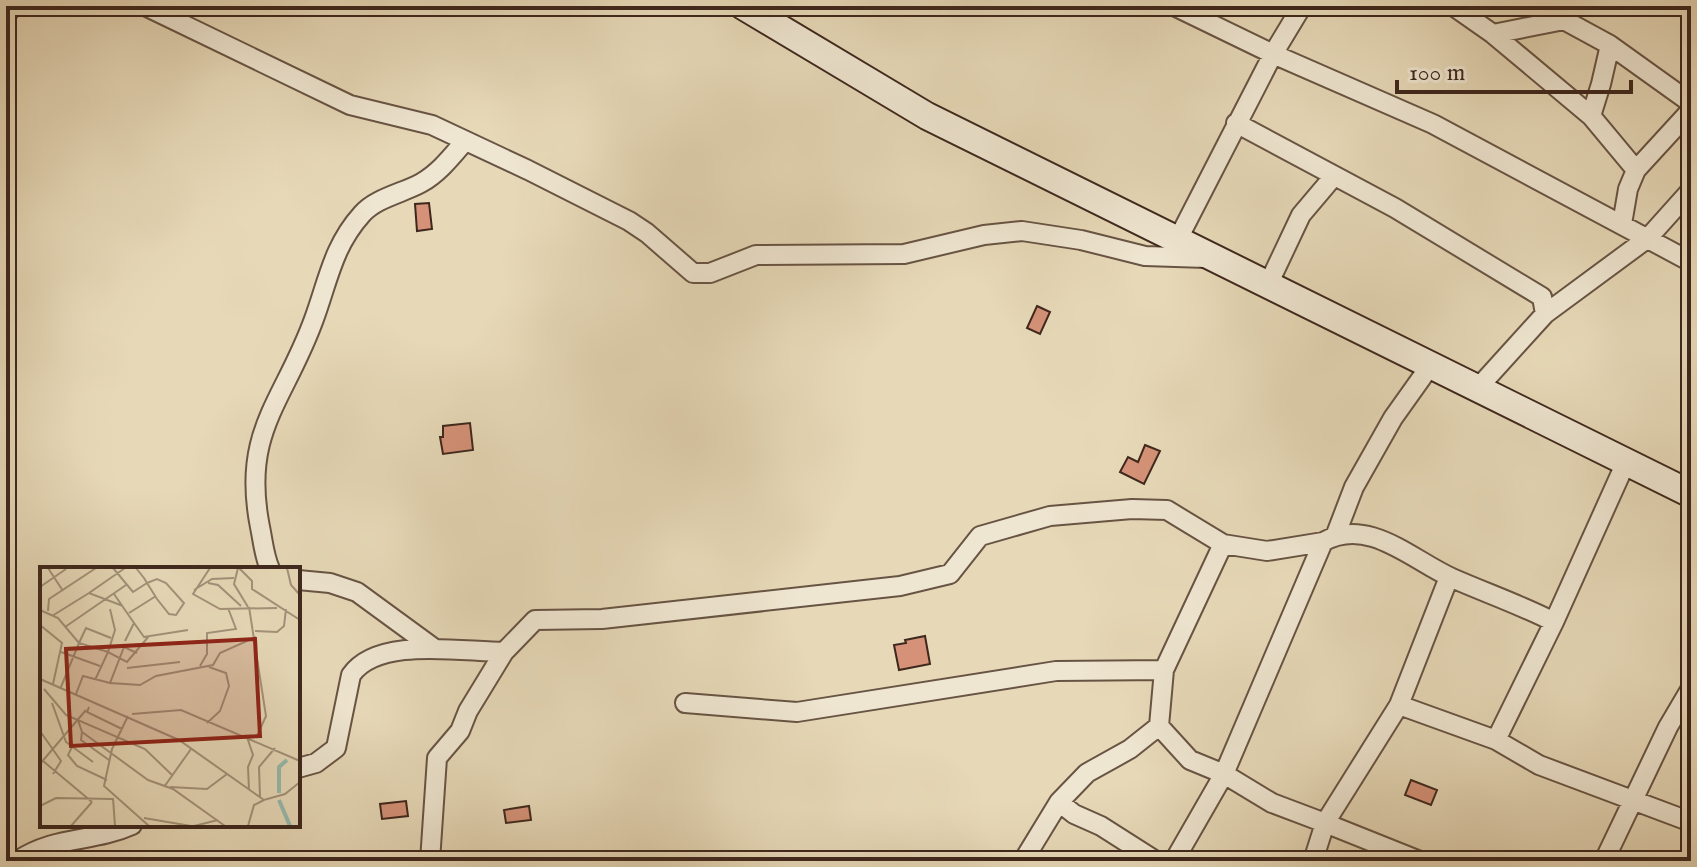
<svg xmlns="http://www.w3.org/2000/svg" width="1697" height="867" font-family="'IM FELL English',serif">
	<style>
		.building { fill: #d59278; stroke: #3e271d; stroke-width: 2 }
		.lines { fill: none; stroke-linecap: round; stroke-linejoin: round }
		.street-casing { stroke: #685444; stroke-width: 22 }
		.secondary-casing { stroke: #3e271d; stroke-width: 30 }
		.street { stroke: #efe6d1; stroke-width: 18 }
		.secondary { stroke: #efe6d1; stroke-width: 26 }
		.inset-river { fill: none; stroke: #97baae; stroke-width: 4 }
		.inset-road { fill: none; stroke: #a3927a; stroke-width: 2 }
		.view { fill: #8f2418; fill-opacity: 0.15; stroke: #8f2418; stroke-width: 4 }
		.inset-edge { fill: none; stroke: #3e271d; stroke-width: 4 }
	</style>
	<rect width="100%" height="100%" fill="#e7d9b8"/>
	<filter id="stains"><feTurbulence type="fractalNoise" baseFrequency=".0025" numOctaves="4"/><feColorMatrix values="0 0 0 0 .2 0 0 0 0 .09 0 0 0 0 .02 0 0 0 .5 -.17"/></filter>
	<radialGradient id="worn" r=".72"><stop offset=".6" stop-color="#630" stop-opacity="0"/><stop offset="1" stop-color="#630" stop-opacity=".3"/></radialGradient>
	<path class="building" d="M 429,203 L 432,229 L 417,231 L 415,204 Z
		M 1037,306 L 1050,312 L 1040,334 L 1027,328 Z
		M 470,423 L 473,450 L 443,454 L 440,437 L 443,437 L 443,426 Z
		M 1145,445 L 1160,451 L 1144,484 L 1120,472 L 1128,457 L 1138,462 Z
		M 925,636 L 930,664 L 899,670 L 894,645 L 906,643 L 905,640 Z
		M 1411,780 L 1437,790 L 1431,805 L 1405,795 Z
		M 406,801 L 408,816 L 382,819 L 380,804 Z
		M 529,806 L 531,820 L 506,823 L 504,810 Z"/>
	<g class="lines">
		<defs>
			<path id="street" d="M 145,6 L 350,105 L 432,125 L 528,170 L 629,221 L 647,233 L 693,273 L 710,273 L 756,255 L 904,254 L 984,235 L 1022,231 L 1081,240 L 1145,256 L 1206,258
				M 1174,6 L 1273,54 L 1433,124 L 1691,262
				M 1453,6 L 1493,34 L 1591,116 L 1636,170 L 1628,189 L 1622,224
				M 1553,6 L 1564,20 L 1610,45 L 1601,84 L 1591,116
				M 6,15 L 13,6
				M 1493,34 L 1564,20
				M 1610,45 L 1691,103
				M 1236,123 L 1395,208 L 1542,297 L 1545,314 L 1477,389
				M 1636,170 L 1691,110
				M 1177,241 L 1273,54 L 1302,6
				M 1267,287 L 1301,215 L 1334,176
				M 1545,314 L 1648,238 L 1691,190
				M 1336,534 L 1354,487 L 1393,418 L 1430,366
				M 270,569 C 264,556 263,541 260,527 C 241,431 284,402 314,319 C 328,281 333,246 362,214 C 376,198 403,193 421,183 C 439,173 452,156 465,141
				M 298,580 L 330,583 L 357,592 L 435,649
				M 685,703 L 797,712 L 1056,671 L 1164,670
				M 1399,705 L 1496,740 L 1539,765 L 1691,822
				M 1159,726 L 1164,670 L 1223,544
				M 1496,740 L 1554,622
				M 298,768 L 316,763 L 336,748 L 351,675 C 378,636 462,652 504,652
				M 1059,802 L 1074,814 L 1101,826 L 1156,861
				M 17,861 C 56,835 92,843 132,825
				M 430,861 L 437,758 L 460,731 L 468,711 L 504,652 L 535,620 L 602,619 L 900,586 L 950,574 L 980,536 L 1050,516 L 1132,509 L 1167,510 L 1223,544 L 1267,551 L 1323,542
				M 1023,861 L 1059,802 L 1087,773 L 1130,749 L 1159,726 L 1190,760 L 1224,774 L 1272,803 L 1325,823 L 1399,705 L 1449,577
				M 1174,861 L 1224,774 L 1323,542 C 1368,516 1412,560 1452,578 C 1486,593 1521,605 1554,622 L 1626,462
				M 1313,861 L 1325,823 L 1420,861
				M 1604,861 L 1668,727 L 1691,688"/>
			<path id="secondary" d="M 743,6 L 927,116 L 1691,494"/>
		</defs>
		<use href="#street" class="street-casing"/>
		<use href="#secondary" class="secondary-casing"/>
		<use href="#street" class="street"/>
		<use href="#secondary" class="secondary"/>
	</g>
	<g transform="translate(40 567)">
		<rect width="260" height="260" fill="#e7d9b8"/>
		<path class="inset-river" d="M 239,226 L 239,200 L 247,193M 239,233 L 250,259"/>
		<path class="inset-road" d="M 8,1 L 23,24M 73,1 L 93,25 L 107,16M 96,1 L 104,11 L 107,16 L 117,32 L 129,47 L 136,48 L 144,36 L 126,16 L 117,12 L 107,16M 170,1 L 153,27 L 180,42 L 237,41M 198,1 L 194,17 L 208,40M 199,1 L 212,14 L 212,22 L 260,53M 247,1 L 251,18 L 260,28M 168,16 L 178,18 L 201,39M 0,20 L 26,2M 154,23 L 172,12 L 194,11M 49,26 L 85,1M 74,27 L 94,56M 209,40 L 226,149 L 216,171M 70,42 L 75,63 L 68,85 L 39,76 L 46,61 L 71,71M 0,43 L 18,51 L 39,76 L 21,120M 8,44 L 9,32 L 56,1M 89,46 L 116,29M 12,49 L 49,26 L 83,39M 0,58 L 22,76 L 13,117M 25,60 L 86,18M 215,64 L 237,65 L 244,59 L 246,42M 85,74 L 94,56 L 104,70 L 148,63M 21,85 L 60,99M 160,99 L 167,87 L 167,66 L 196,62 L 188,41M 87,101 L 140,95M 0,112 L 139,173 L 224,233 L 245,227 L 260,215M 55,113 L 68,85 L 87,95 L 109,69M 70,116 L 100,118 L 116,109 L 173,98 L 180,86 L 216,70M 4,122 L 26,148 L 105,182 L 132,208M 36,127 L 43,109 L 70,116 L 84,80 L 97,86M 12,136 L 26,175 L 53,195M 49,140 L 47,145 L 82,162M 92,147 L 141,143 L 260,194M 88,149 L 72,182 L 64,219 L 109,259M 38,153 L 42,165 L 108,213 L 133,222 L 185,259M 167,156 L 180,144 L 189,119 L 186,106 L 169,100M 0,164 L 21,194 L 13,207M 42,165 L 41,173 L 69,193M 207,170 L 213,188 L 208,200 L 209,223M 32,180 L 28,188 L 37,199 L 67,213M 3,194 L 52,235M 0,197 L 46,143M 124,220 L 151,182M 130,220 L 167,222 L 187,207M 220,230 L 219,200 L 235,181M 73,231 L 75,259M 0,239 L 16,231 L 73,232M 104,251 L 151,259M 31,259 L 52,235M 154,259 L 178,253M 208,259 L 214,238 L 224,233"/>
		<path class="view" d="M 215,72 L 220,169 L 31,179 L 26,82 Z"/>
		<rect width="260" height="260" class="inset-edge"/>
	</g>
	<rect width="1697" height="867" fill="none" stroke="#e7d9b8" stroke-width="32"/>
	<rect x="8" y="8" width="1681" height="851" fill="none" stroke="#3e271d" stroke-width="4"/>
	<rect x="16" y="16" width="1665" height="835" fill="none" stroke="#3e271d" stroke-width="2"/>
	<path d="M1397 80v12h234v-12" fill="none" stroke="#3e271d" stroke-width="4"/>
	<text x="1409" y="80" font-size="24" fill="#3e271d" stroke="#efe6d1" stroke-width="6" paint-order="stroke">100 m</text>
	<rect width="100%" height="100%" filter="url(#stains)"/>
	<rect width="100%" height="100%" fill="url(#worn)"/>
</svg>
